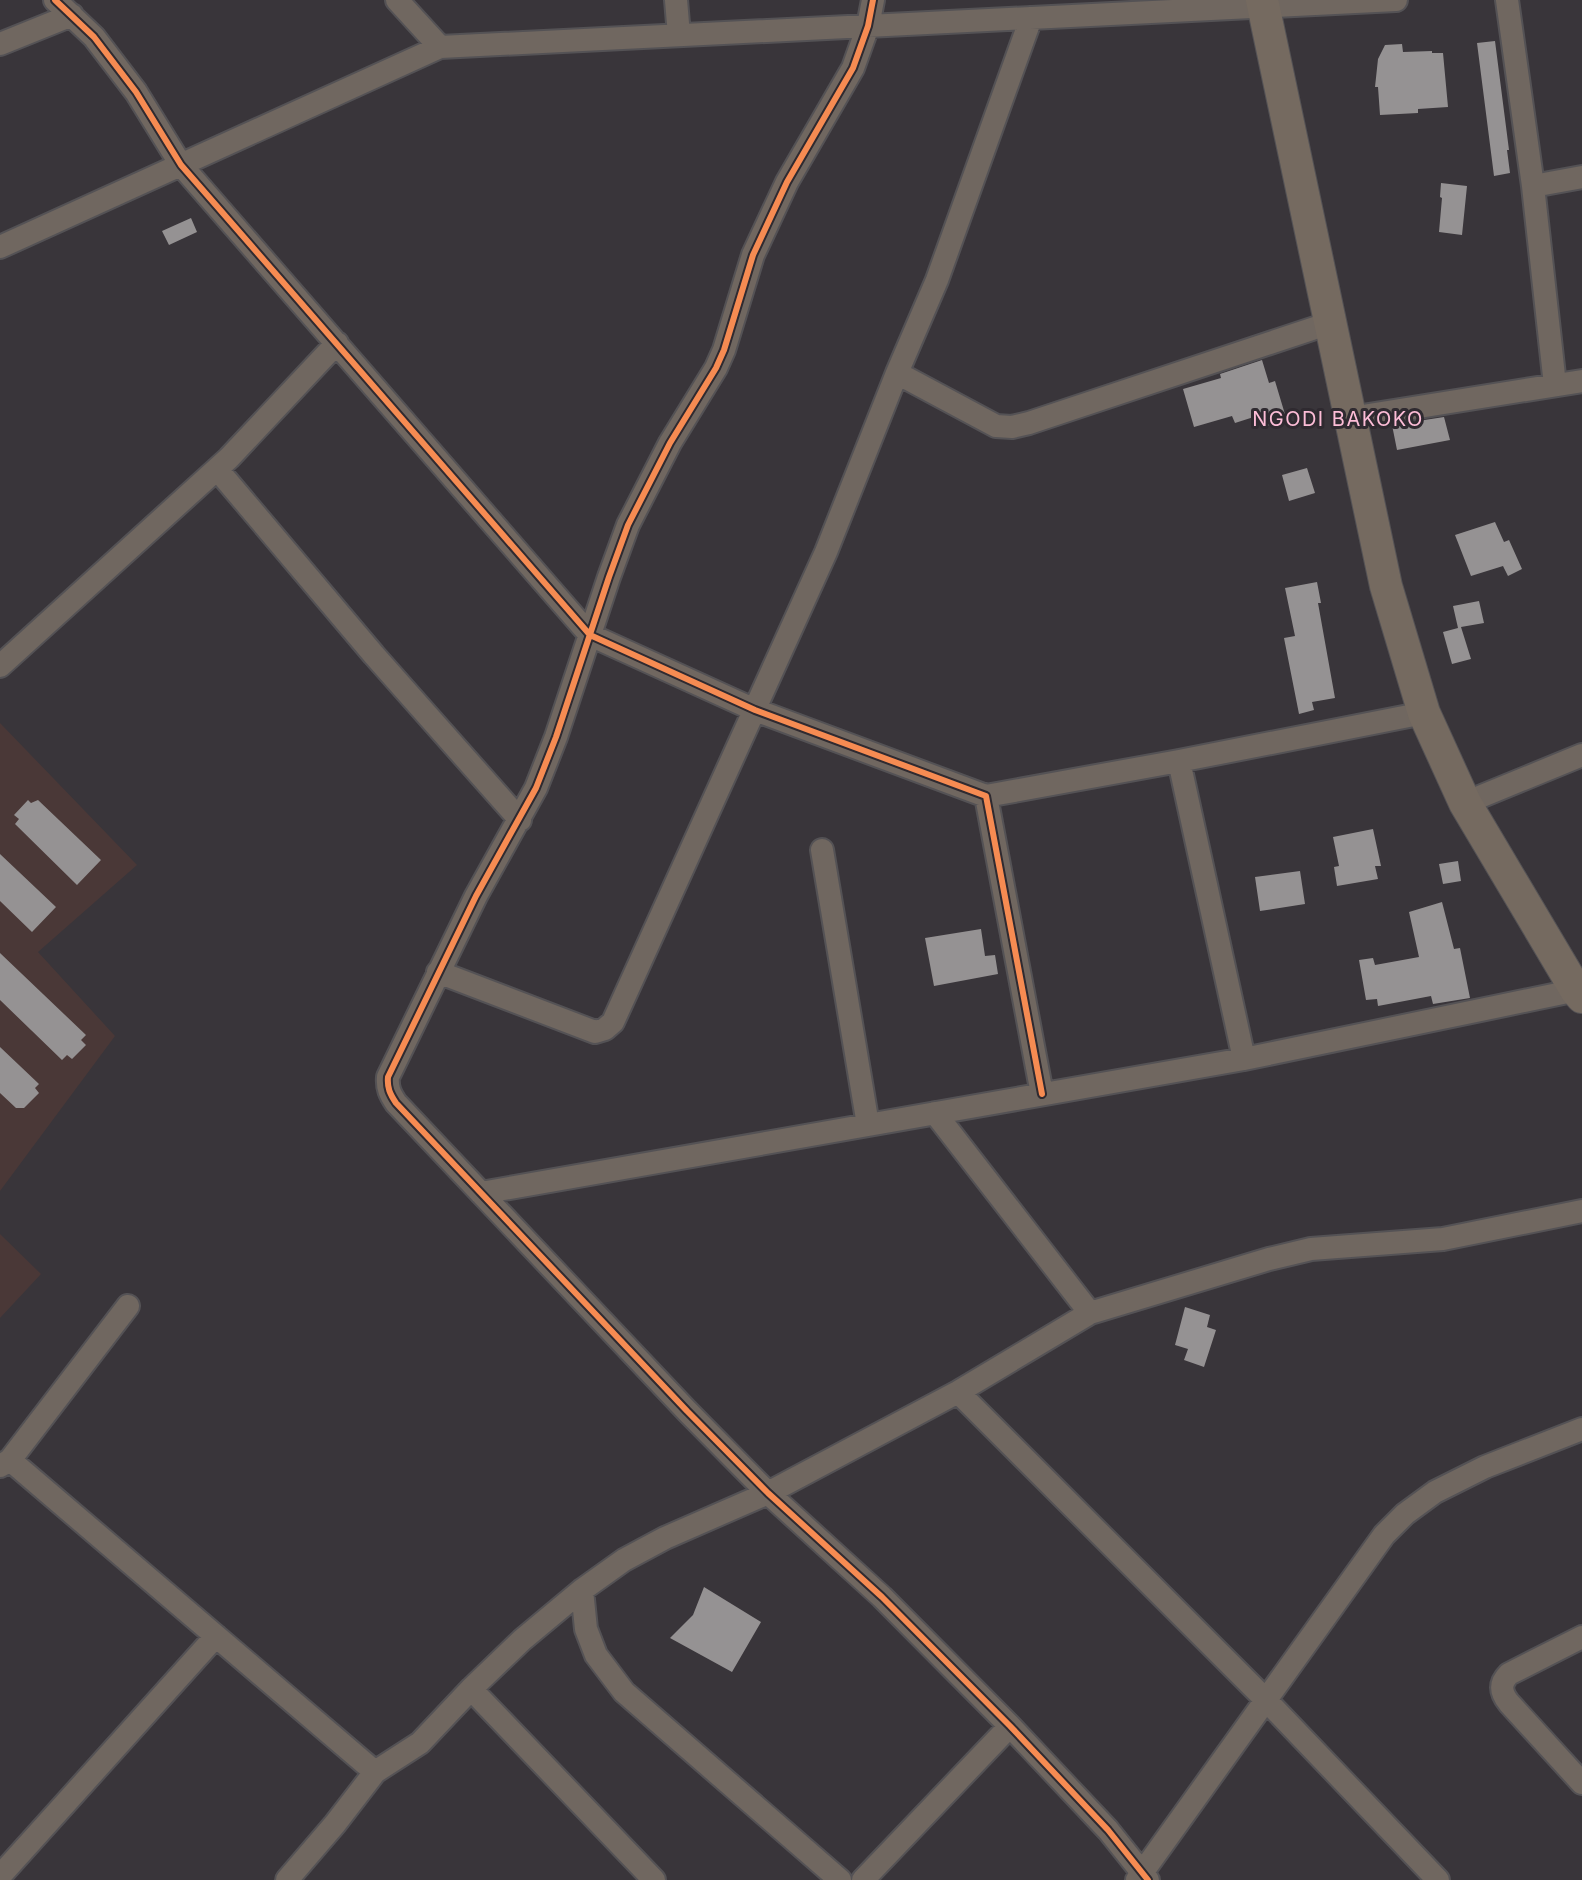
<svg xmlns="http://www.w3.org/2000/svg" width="1582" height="1880" font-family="Inter,sans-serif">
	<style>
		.education { fill: #4a3837 }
		.building { fill: #959293 }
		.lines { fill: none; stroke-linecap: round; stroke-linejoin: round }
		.street-casing { stroke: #545255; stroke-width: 26 }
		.secondary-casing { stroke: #545255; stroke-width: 34 }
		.street { stroke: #706760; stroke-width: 22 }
		.secondary { stroke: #756a60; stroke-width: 32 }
		.cycleway-casing { stroke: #2f2a30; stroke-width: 10 }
		.cycleway { stroke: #f68b52; stroke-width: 6 }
		.labels { text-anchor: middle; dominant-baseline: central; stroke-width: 6; stroke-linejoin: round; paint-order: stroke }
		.quarter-label { font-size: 20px; letter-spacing: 1.5px; fill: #fdbdd7; stroke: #2f2a30 }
	</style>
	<rect width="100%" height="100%" fill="#39353a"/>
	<path class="education" d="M 0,723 L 137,865 L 38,952 L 115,1036 L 0,1191 Z
		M 0,1234 L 41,1274 L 0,1318 Z"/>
	<path class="building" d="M 1495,41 L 1509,150 L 1507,150 L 1510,173 L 1494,176 L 1477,43 Z
		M 1402,44 L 1403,52 L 1432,51 L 1432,53 L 1443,53 L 1448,107 L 1418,109 L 1418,113 L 1380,115 L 1378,87 L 1375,87 L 1378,59 L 1385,45 Z
		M 1441,183 L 1467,186 L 1462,235 L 1439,232 L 1442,198 L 1440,197 Z
		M 191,218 L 197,232 L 169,245 L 162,231 Z
		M 1262,360 L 1269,383 L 1275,381 L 1287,421 L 1263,427 L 1260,415 L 1235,423 L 1232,416 L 1194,427 L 1183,389 L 1221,378 L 1220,374 Z
		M 1444,417 L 1450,440 L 1397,450 L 1392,425 Z
		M 1307,468 L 1315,493 L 1289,501 L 1282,475 Z
		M 1495,522 L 1504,542 L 1509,540 L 1522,569 L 1508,576 L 1503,566 L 1471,576 L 1455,535 Z
		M 1317,582 L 1321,603 L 1318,603 L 1335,698 L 1312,702 L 1314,710 L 1299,714 L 1284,638 L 1295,636 L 1285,588 Z
		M 1479,601 L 1484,623 L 1461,627 L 1471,659 L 1452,664 L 1443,632 L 1458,628 L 1453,606 Z
		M 28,800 L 31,803 L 38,800 L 101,860 L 77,885 L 15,824 L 19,819 L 14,815 Z
		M 1373,829 L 1381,866 L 1375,866 L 1378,879 L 1337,886 L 1334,867 L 1339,866 L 1333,837 Z
		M 0,854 L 56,907 L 32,932 L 0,901 Z
		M 1458,861 L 1461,881 L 1443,884 L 1439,864 Z
		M 1300,871 L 1305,904 L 1260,911 L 1255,877 Z
		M 1442,902 L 1454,949 L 1460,948 L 1470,998 L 1433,1004 L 1431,996 L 1378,1006 L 1377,999 L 1366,1000 L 1359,960 L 1373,958 L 1375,965 L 1419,957 L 1409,912 Z
		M 981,929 L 985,956 L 995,955 L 998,974 L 934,986 L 925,938 Z
		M 0,953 L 86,1035 L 81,1040 L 86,1045 L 72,1059 L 67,1055 L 62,1060 L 0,1000 Z
		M 0,1047 L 39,1084 L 35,1088 L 39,1093 L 24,1108 L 16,1108 L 0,1093 Z
		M 1185,1307 L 1210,1315 L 1207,1327 L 1216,1330 L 1204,1367 L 1184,1360 L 1188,1349 L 1175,1345 Z
		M 704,1587 L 761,1622 L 732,1672 L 670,1638 L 693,1615 Z"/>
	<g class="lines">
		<defs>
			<path id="street" d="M 55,0 L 94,37 L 136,92 L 181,165 L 590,635 L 755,710 L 986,796 L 1042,1094
				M 397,0 L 440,47
				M 676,0 L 679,35
				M 873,0 L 868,26 L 853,68 L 787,182 L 753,255 L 724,350 L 716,368 L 670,443 L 628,525 L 609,577 L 556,737 L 536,788 L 476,896 L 388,1077 C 387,1088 390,1094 396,1103 L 687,1411 L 768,1493 L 882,1597 L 1010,1726 L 1108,1830 L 1148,1880
				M 1507,0 L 1533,186 L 1555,385
				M 0,44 L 72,15
				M 1533,186 L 1582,177
				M 0,247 L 440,47 L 1396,0
				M 897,373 L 996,426 L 1012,427 L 1029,423 L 1330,323
				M 1350,418 L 1582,381
				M 217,469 L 374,655 L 520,820
				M 0,666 L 229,458 L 337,343
				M 1179,761 L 1244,1059
				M 986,796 L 1179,761 L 1424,713
				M 1465,803 L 1582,755
				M 822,850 L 868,1125
				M 438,972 L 595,1032 L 605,1029 L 613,1022 L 826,552 L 897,373 L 937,280 L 1031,18
				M 935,1113 L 1090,1313
				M 481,1193 L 1244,1059 L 1582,989
				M 958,1392 L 1266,1700 L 1438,1880
				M 10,1460 L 375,1772
				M 0,1466 L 10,1460 L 128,1306
				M 582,1590 L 586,1629 L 596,1655 L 624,1692 L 840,1880
				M 1582,1637 L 1509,1674 C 1499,1684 1501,1693 1509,1703 L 1582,1783
				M 471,1689 L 654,1880
				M 0,1876 L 216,1636
				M 287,1880 L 335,1824 L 375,1772 L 420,1743 L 471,1689 L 522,1640 L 582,1590 L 624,1560 L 665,1538 L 768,1493 L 958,1392 L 1090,1313 L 1269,1259 L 1311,1249 L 1443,1239 L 1582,1211
				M 863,1880 L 1010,1726
				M 1137,1880 L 1384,1535 L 1405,1514 L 1435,1492 L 1485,1467 L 1582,1429"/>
			<path id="secondary" d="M 1262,0 L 1386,586 L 1424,713 L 1465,803 L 1576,990 L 1582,997"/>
		</defs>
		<use href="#street" class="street-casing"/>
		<use href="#secondary" class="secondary-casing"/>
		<use href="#street" class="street"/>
		<use href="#secondary" class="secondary"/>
		<defs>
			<path id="cycleway" d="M 55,0 L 94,37 L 136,92 L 181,165 L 590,635 L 755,710 L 986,796 L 1042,1094
				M 873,0 L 868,26 L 853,68 L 787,182 L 753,255 L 724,350 L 716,368 L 670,443 L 628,525 L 609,577 L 556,737 L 536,788 L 476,896 L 388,1077 C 387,1088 390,1094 396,1103 L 687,1411 L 768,1493 L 882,1597 L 1010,1726 L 1108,1830 L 1148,1880"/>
		</defs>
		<use href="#cycleway" class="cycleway-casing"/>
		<use href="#cycleway" class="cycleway"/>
	</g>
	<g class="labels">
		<g class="quarter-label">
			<text x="1338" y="419">NGODI BAKOKO</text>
		</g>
	</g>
</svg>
